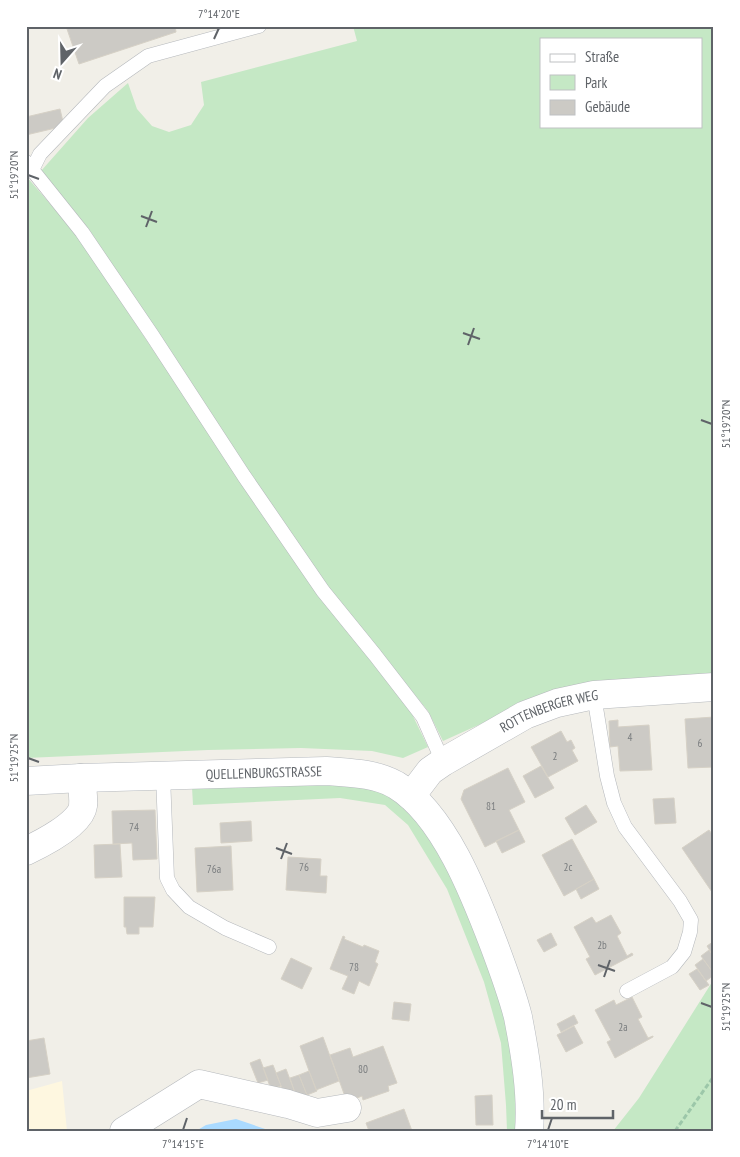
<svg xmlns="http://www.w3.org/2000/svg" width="740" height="1157" font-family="'PT Sans Narrow',sans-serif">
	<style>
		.commercial { fill: #fef7e0 }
		.green { fill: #c5e8c5; fill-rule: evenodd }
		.water { fill: #aadaff }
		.building { fill: #cccac5; stroke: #d6d1c6 }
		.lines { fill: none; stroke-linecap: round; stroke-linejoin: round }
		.lane-casing { stroke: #b5b8bc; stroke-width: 15 }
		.street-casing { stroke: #b5b8bc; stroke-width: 29 }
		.secondary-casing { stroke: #b6babf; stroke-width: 29 }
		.path { stroke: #9cc7a9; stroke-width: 3; stroke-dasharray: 5 2.5; stroke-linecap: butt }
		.lane { stroke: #fff; stroke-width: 14 }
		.street { stroke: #fff; stroke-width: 28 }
		.secondary { stroke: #fff; stroke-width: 28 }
		.ticks { fill: none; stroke: #5f6368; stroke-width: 2 }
		.labels { text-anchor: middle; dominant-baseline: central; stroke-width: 5; stroke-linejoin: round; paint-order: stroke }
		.number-label { font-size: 11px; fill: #7a7d7f }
		.street-label { font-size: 14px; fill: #5f6368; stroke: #fff }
		.neatline { fill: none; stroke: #5f6368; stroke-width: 2 }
		.ticks-label { font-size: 12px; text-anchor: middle; fill: #5f6368 }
	</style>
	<rect width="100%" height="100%" fill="#f1efe8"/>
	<path class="commercial" d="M 62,1081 L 67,1131 L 26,1131 L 26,1091 Z"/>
	<path class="green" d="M 353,26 L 714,26 L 714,678 L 549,693 L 443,741 L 428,711 L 329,589 L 279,518 L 88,228 L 41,171 L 88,118 L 128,83 L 137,109 L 152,126 L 169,132 L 191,125 L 204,105 L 201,82 L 357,41 ZM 541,39 L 701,39 L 701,126 L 541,126 Z
		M 26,176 L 77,235 L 143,335 L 318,594 L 411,712 L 428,747 L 403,758 L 372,751 L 301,748 L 208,750 L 26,758 Z
		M 331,784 C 349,786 370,785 386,795 C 426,819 451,873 469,915 C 488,960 506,1006 513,1055 C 517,1080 517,1106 518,1131 L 507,1131 L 506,1105 L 501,1043 L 484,982 L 447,889 L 408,825 L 385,805 L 340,798 L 193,805 L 192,787 Z
		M 714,979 L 714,1131 L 613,1131 L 639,1098 Z"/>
	<path class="water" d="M 236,1119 L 271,1131 L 196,1131 L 206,1125 Z"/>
	<path class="building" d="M 66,26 L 175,26 L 176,32 L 79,64 Z
		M 60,109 L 64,126 L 26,135 L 26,117 Z
		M 714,717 L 714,767 L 688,768 L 685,719 Z
		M 618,720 L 618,727 L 649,725 L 652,770 L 620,771 L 618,746 L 610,747 L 609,721 Z
		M 561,731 L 567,742 L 571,740 L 575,748 L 572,750 L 578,761 L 548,777 L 531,747 Z
		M 541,766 L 554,788 L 535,798 L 523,776 Z
		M 508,768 L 525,802 L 509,810 L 519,830 L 485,847 L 461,799 L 464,790 Z
		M 674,798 L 676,823 L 655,824 L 653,799 Z
		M 586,805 L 597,822 L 575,835 L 565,818 Z
		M 155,810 L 157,859 L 133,860 L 132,843 L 113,844 L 112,811 Z
		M 251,821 L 252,841 L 221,843 L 220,823 Z
		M 519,830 L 525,842 L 502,853 L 496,841 Z
		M 709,830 L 714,837 L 714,895 L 682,848 Z
		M 572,839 L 594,879 L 564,896 L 542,855 Z
		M 120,844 L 122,877 L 95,878 L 94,845 Z
		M 231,846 L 233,890 L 197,892 L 195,848 Z
		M 288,857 L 321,859 L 320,876 L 327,876 L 326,893 L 286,890 Z
		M 594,879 L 599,889 L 581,899 L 576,889 Z
		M 124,897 L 155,897 L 153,927 L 139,927 L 139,934 L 127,934 L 126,927 L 124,927 Z
		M 611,915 L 621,933 L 617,936 L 627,956 L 632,953 L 633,955 L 595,975 L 586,959 L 590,957 L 574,927 L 592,917 L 596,923 Z
		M 551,933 L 557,945 L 544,952 L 537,940 Z
		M 343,936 L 345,937 L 344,939 L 363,947 L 364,945 L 379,951 L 375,962 L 378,964 L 369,986 L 359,981 L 354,994 L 342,989 L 348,976 L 330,969 Z
		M 714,941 L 714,957 L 707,946 Z
		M 709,950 L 714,957 L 714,970 L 712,971 L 701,956 Z
		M 291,958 L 312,968 L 302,989 L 281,979 Z
		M 703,959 L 714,974 L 714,975 L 706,981 L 695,965 Z
		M 697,969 L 709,985 L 700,990 L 689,974 Z
		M 632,997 L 642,1017 L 638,1019 L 648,1038 L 653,1036 L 653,1037 L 615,1058 L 607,1042 L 611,1040 L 595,1010 L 614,1000 L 616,1005 Z
		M 394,1002 L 411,1004 L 409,1021 L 392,1019 Z
		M 574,1015 L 578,1023 L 561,1032 L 557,1024 Z
		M 574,1026 L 583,1043 L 566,1052 L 557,1035 Z
		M 323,1037 L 339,1081 L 316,1090 L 300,1046 Z
		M 44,1038 L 50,1074 L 26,1078 L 26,1041 Z
		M 383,1046 L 397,1083 L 388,1086 L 389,1091 L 363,1100 L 362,1096 L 347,1102 L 330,1055 L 350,1048 L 353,1057 Z
		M 260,1059 L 268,1080 L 258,1083 L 250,1063 Z
		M 273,1065 L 281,1086 L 271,1089 L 263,1068 Z
		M 286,1069 L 294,1090 L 284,1093 L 276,1073 Z
		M 309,1071 L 317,1091 L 307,1095 L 299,1075 Z
		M 299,1075 L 307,1095 L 297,1099 L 290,1078 Z
		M 492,1095 L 493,1125 L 476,1125 L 475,1096 Z
		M 404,1109 L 412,1131 L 369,1131 L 366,1123 Z"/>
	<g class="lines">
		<defs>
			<path id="lane" d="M 26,162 L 82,232 L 152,335 L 244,476 L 323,591 L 375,655 L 423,717 L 443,762
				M 32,170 L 40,154 L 105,86 L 148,56 L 259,26
				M 594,695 L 607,776 L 614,803 L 625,827 L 680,901 L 691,920 L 690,932 L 684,952 L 672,967 L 627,991
				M 163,776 L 167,878 L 173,890 L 189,907 L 225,928 L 269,947"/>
			<g id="street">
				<path id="s1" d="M 411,796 L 430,771 L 443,762 L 525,715 L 557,703 L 594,695 L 714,687"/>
				<path d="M 26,851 C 41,844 81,824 83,806 C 84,797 82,787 81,778"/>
				<path d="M 124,1131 L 199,1084 L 288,1104 L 317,1113 L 347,1108"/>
			</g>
			<g id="secondary">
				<path id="s2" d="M 26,781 L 81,778 L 326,771 C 350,773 375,773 396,785 C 444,814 475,895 494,945 C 503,969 512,993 518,1017 C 525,1053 532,1094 529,1131"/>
			</g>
		</defs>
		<use href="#lane" class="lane-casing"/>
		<use href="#street" class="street-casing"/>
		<use href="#secondary" class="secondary-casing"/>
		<path class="path" d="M 675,1131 L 714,1076
			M 713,1131 L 714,1130"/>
		<use href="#lane" class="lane"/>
		<use href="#street" class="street"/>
		<use href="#secondary" class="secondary"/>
	</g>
	<path class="ticks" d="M 214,39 L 219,28M 28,175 L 39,179M 141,216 L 157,222M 146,227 L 152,211M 463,333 L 480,339M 468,345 L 474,328M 701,420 L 712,424M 28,758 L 39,762M 276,848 L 292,854M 281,859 L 287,843M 598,965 L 615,971M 604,977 L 610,960M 701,1003 L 712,1007M 183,1130 L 187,1118M 548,1130 L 552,1118"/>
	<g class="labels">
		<g class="number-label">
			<text x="630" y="737">4</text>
			<text x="700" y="743">6</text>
			<text x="555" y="756">2</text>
			<text x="491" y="806">81</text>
			<text x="134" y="827">74</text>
			<text x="304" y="867">76</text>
			<text x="568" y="867">2c</text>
			<text x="214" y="869">76a</text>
			<text x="602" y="945">2b</text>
			<text x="354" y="967">78</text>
			<text x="623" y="1027">2a</text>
			<text x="363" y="1069">80</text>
		</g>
		<g class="street-label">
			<text stroke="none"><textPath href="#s1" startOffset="166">ROTTENBERGER WEG</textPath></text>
			<text stroke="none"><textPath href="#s2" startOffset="238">QUELLENBURGSTRASSE</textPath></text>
		</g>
	</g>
	<rect width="740" height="1157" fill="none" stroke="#ffffff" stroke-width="55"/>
	<rect x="540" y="38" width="162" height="90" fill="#ffffff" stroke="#bfc1c3"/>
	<rect x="550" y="54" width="25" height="8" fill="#ffffff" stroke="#bfc1c3"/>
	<text x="585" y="62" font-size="15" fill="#5f6368">Straße</text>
	<rect x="550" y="75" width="25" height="15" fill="#c5e8c5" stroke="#bfc1c3"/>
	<text x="585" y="88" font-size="15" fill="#5f6368">Park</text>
	<rect x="550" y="100" width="25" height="15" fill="#cccac5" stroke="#bfc1c3"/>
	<text x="585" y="112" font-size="15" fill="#5f6368">Gebäude</text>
	<g transform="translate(62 62) rotate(200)" stroke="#ffffff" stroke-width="4" paint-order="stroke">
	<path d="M0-4L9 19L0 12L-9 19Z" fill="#5f6368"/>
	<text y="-8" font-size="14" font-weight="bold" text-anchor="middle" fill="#5f6368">N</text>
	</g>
	<path d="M542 1110v8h71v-8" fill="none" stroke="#5f6368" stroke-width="2.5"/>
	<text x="550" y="1110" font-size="15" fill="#5f6368" stroke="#ffffff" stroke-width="4" paint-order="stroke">20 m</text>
	<rect x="28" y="28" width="684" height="1102" class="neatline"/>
	<g class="ticks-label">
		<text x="219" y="18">7°14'20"E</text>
		<text transform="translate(14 175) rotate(-90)" y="4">51°19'20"N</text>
		<text transform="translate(726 424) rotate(-90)" y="4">51°19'20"N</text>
		<text transform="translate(14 758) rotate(-90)" y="4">51°19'25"N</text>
		<text transform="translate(726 1007) rotate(-90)" y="4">51°19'25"N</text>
		<text x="183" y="1148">7°14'15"E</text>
		<text x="548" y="1148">7°14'10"E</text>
	</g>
</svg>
